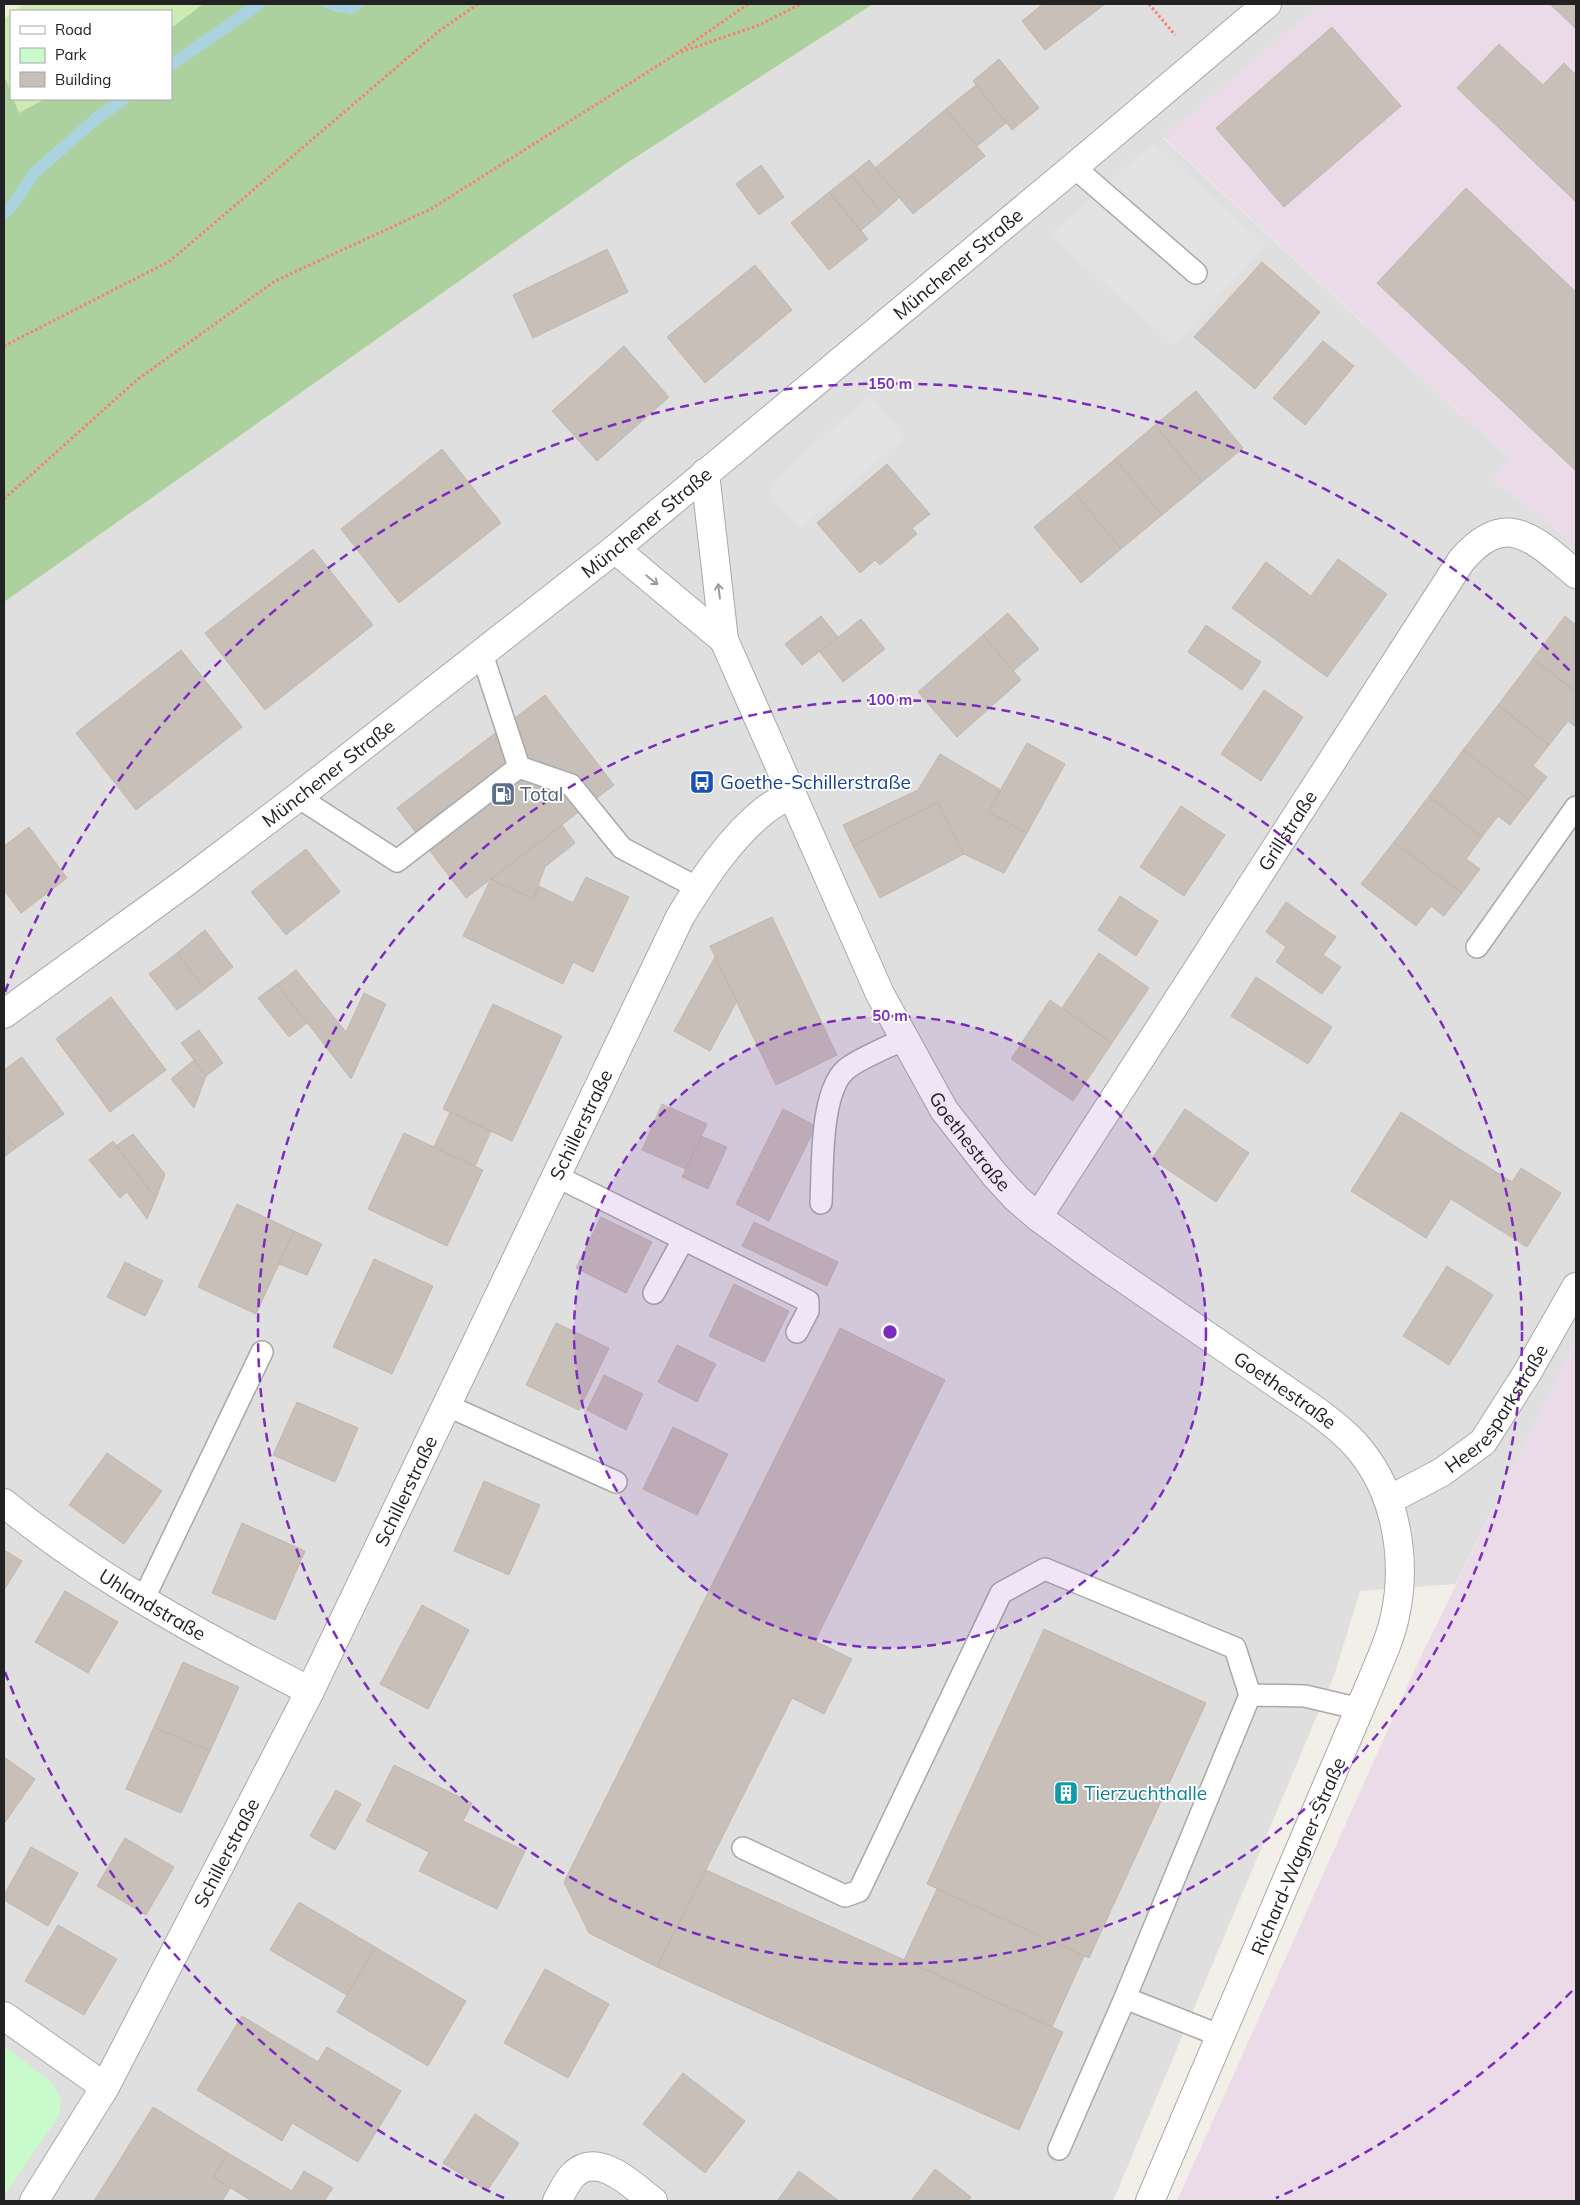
<svg xmlns="http://www.w3.org/2000/svg" width="1580" height="2205" font-family="Mulish,sans-serif">
	<style>
		.residential { fill: #e0dfdf }
		.industrial { fill: #ebdbe8 }
		.farmland { fill: #eef0d5 }
		.grass { fill: #cdebb0 }
		.forest { fill: #add19e }
		.park { fill: #c8facc }
		.parking { fill: #e2e2e2 }
		.water { fill: #aad3df }
		.lines { fill: none; stroke-linecap: round; stroke-linejoin: round }
		.stream { stroke: #aad3df; stroke-width: 12 }
		.building { fill: #c7bfb8; stroke: #c4b6ab }
		.service-casing { stroke: #a9a9a9; stroke-width: 24 }
		.minor-casing { stroke: #a9a9a9; stroke-width: 30 }
		.tertiary-casing { stroke: #a9a9a9; stroke-width: 30 }
		.path { stroke: #fa8072; stroke-width: 3; stroke-dasharray: 2.5 2.5; stroke-linecap: butt }
		.service { stroke: #fff; stroke-width: 21 }
		.minor { stroke: #fff; stroke-width: 28 }
		.tertiary { stroke: #fff; stroke-width: 28 }
		.oneway { stroke: #9c9c9c }
		.ring { fill: none; stroke: #7b2cbf; stroke-width: 2.5; stroke-dasharray: 9 6 }
		.labels { text-anchor: middle; dominant-baseline: central; stroke-width: 4; stroke-linejoin: round; paint-order: stroke }
		.street-label { font-size: 19px; fill: #222; stroke: #fff }
		.transit-label { font-size: 19px; fill: #164399; stroke: #fff; text-anchor: start }
		.service-label { font-size: 19px; fill: #4e5e75; stroke: #fff; text-anchor: start }
		.culture-label { font-size: 19px; fill: #0d838f; stroke: #fff; text-anchor: start }
		.centre { fill: #7b2cbf; stroke: #fff; stroke-width: 2.5 }
		.ring-label { font-size: 15px; text-anchor: middle; font-weight: bold; fill: #7b2cbf; stroke: #fff; stroke-width: 4; stroke-linejoin: round; paint-order: stroke }
	</style>
	<rect width="100%" height="100%" fill="#f2efe9"/>
	<path class="residential" d="M 873,4 L 1321,4 L 1163,138 L 1510,459 L 1493,480 L 1576,545 L 1576,1339 L 1456,1584 L 1360,1591 L 1335,1673 L 1113,2201 L 4,2201 L 4,602 L 624,165 Z"/>
	<path class="industrial" d="M 1321,4 L 1576,4 L 1576,545 L 1493,480 L 1510,459 L 1163,137 Z
		M 1576,1339 L 1576,2201 L 1177,2201 L 1414,1671 Z"/>
	<path class="farmland" d="M 4,4 L 24,4 L 4,19 Z"/>
	<path class="grass" d="M 24,4 L 203,4 L 171,28 L 171,11 L 14,11 Z
		M 11,13 L 11,95 L 4,75 L 4,19 Z
		M 13,99 L 45,99 L 18,114 Z"/>
	<path class="forest" d="M 203,4 L 317,4 L 352,14 L 366,4 L 873,4 L 624,165 L 4,602 L 4,75 L 19,113 L 45,99 L 171,99 L 171,28 Z"/>
	<path class="park" d="M 4,2046 L 51,2082 L 61,2099 L 59,2116 L 4,2195 Z"/>
	<path class="parking" d="M 1153,143 L 1266,245 L 1174,345 L 1050,235 Z
		M 870,396 L 905,437 L 800,529 L 768,492 L 782,473 Z"/>
	<path class="water" d="M 317,4 L 366,4 L 353,14 L 335,12 Z"/>
	<g class="lines">
		<path class="stream" d="M 171,65 L 259,4
			M 4,213 L 14,203 L 35,172 L 97,118 L 124,99"/>
	</g>
	<path class="building" d="M 1043,4 L 1105,4 L 1045,50 L 1022,21 Z
		M 1550,4 L 1576,4 L 1576,29 Z
		M 1332,27 L 1401,106 L 1284,207 L 1216,128 Z
		M 1499,44 L 1543,85 L 1564,63 L 1576,75 L 1576,202 L 1457,88 Z
		M 999,59 L 1039,108 L 1012,130 L 973,81 Z
		M 976,85 L 1006,123 L 977,146 L 946,109 Z
		M 946,109 L 985,156 L 913,214 L 875,168 Z
		M 869,160 L 899,198 L 882,213 L 851,175 Z
		M 761,165 L 784,197 L 759,215 L 736,184 Z
		M 851,175 L 882,213 L 860,231 L 829,192 Z
		M 1466,188 L 1576,292 L 1576,471 L 1377,283 Z
		M 829,192 L 868,239 L 829,270 L 791,223 Z
		M 607,249 L 628,292 L 533,338 L 513,295 Z
		M 1262,262 L 1320,312 L 1255,389 L 1194,337 Z
		M 755,265 L 792,310 L 705,383 L 667,337 Z
		M 1323,341 L 1354,366 L 1305,425 L 1273,398 Z
		M 624,346 L 669,397 L 597,461 L 552,411 Z
		M 1196,391 L 1243,448 L 1202,482 L 1155,425 Z
		M 1155,425 L 1202,482 L 1162,515 L 1115,459 Z
		M 442,449 L 501,523 L 399,603 L 341,529 Z
		M 1115,459 L 1162,515 L 1121,549 L 1075,493 Z
		M 887,464 L 930,514 L 912,528 L 917,534 L 880,565 L 875,560 L 860,573 L 817,523 Z
		M 1075,493 L 1121,549 L 1081,583 L 1034,527 Z
		M 313,549 L 373,625 L 265,710 L 205,633 Z
		M 1338,559 L 1387,594 L 1327,677 L 1232,608 L 1266,562 L 1311,596 Z
		M 1008,613 L 1039,649 L 1013,671 L 983,635 Z
		M 821,616 L 838,637 L 802,665 L 785,644 Z
		M 1565,616 L 1576,625 L 1576,692 L 1533,659 Z
		M 861,619 L 885,649 L 843,682 L 820,652 Z
		M 1206,625 L 1261,662 L 1242,690 L 1188,652 Z
		M 983,635 L 1021,680 L 957,737 L 918,692 Z
		M 181,650 L 242,727 L 136,810 L 76,733 Z
		M 1533,659 L 1576,692 L 1576,727 L 1568,721 L 1549,745 L 1498,705 Z
		M 1264,690 L 1303,717 L 1261,781 L 1221,754 Z
		M 545,695 L 614,785 L 466,898 L 397,808 Z
		M 1498,705 L 1549,745 L 1533,766 L 1547,777 L 1529,800 L 1463,750 Z
		M 1027,743 L 1065,764 L 1027,833 L 988,812 Z
		M 1463,750 L 1529,800 L 1510,825 L 1498,816 L 1482,837 L 1429,796 Z
		M 940,754 L 1001,790 L 988,812 L 1027,833 L 1004,873 L 964,854 L 938,802 L 853,846 L 843,825 L 918,790 Z
		M 1429,796 L 1482,837 L 1466,859 L 1480,869 L 1462,893 L 1394,842 Z
		M 938,802 L 964,854 L 880,898 L 853,846 Z
		M 1181,806 L 1225,835 L 1184,896 L 1140,867 Z
		M 562,825 L 575,843 L 545,867 L 533,899 L 491,879 Z
		M 29,827 L 67,878 L 21,913 L 4,890 L 4,846 Z
		M 1394,842 L 1462,893 L 1444,916 L 1431,906 L 1416,926 L 1361,884 Z
		M 306,849 L 340,892 L 286,935 L 251,892 Z
		M 586,877 L 629,897 L 593,972 L 573,962 L 563,984 L 463,936 L 491,879 L 533,899 L 539,886 L 573,903 Z
		M 1120,896 L 1158,921 L 1136,956 L 1098,930 Z
		M 1286,902 L 1336,937 L 1323,955 L 1341,967 L 1322,994 L 1276,962 L 1286,947 L 1266,932 Z
		M 772,917 L 837,1055 L 776,1085 L 710,946 Z
		M 205,930 L 233,967 L 205,989 L 177,953 Z
		M 177,953 L 205,989 L 177,1010 L 149,974 Z
		M 1099,953 L 1149,988 L 1112,1043 L 1062,1008 Z
		M 715,957 L 737,1001 L 710,1051 L 674,1031 Z
		M 296,970 L 346,1032 L 364,993 L 386,1004 L 351,1079 L 277,984 Z
		M 1256,977 L 1332,1027 L 1308,1064 L 1231,1016 Z
		M 277,984 L 307,1023 L 289,1037 L 258,998 Z
		M 111,997 L 166,1070 L 110,1112 L 56,1039 Z
		M 1050,1000 L 1112,1043 L 1073,1101 L 1011,1059 Z
		M 493,1004 L 562,1036 L 512,1141 L 443,1109 Z
		M 199,1030 L 223,1063 L 206,1076 L 181,1043 Z
		M 22,1057 L 64,1114 L 16,1148 L 4,1132 L 4,1070 Z
		M 194,1060 L 206,1076 L 194,1108 L 171,1079 Z
		M 662,1104 L 707,1124 L 686,1169 L 642,1150 Z
		M 783,1109 L 816,1126 L 769,1221 L 736,1204 Z
		M 1185,1109 L 1249,1153 L 1216,1202 L 1152,1159 Z
		M 450,1112 L 491,1131 L 475,1166 L 434,1147 Z
		M 1401,1112 L 1512,1182 L 1521,1168 L 1561,1193 L 1527,1247 L 1451,1199 L 1426,1238 L 1351,1191 Z
		M 4,1132 L 16,1148 L 4,1157 Z
		M 404,1133 L 483,1170 L 447,1246 L 368,1209 Z
		M 133,1134 L 165,1174 L 156,1198 L 116,1146 Z
		M 701,1136 L 727,1147 L 708,1189 L 682,1177 Z
		M 113,1141 L 156,1198 L 147,1219 L 127,1192 L 120,1198 L 89,1160 Z
		M 237,1204 L 294,1231 L 256,1314 L 198,1287 Z
		M 601,1217 L 652,1242 L 626,1293 L 576,1268 Z
		M 754,1222 L 838,1262 L 827,1286 L 742,1246 Z
		M 294,1231 L 322,1244 L 307,1275 L 279,1264 Z
		M 374,1259 L 433,1286 L 392,1374 L 333,1347 Z
		M 125,1262 L 163,1281 L 145,1316 L 107,1297 Z
		M 1447,1266 L 1493,1295 L 1449,1365 L 1403,1336 Z
		M 734,1284 L 789,1311 L 764,1362 L 709,1336 Z
		M 556,1323 L 609,1348 L 579,1410 L 526,1385 Z
		M 840,1328 L 945,1380 L 815,1641 L 852,1659 L 824,1714 L 792,1698 L 657,1967 L 589,1933 L 564,1882 Z
		M 677,1345 L 716,1364 L 697,1402 L 658,1382 Z
		M 604,1375 L 643,1394 L 626,1430 L 587,1410 Z
		M 297,1402 L 358,1428 L 335,1482 L 273,1455 Z
		M 673,1427 L 728,1454 L 697,1515 L 643,1489 Z
		M 107,1453 L 162,1491 L 124,1544 L 69,1505 Z
		M 484,1481 L 540,1505 L 509,1575 L 454,1551 Z
		M 242,1523 L 305,1551 L 275,1620 L 212,1593 Z
		M 4,1550 L 22,1561 L 4,1590 Z
		M 65,1591 L 118,1622 L 88,1673 L 35,1642 Z
		M 422,1605 L 469,1630 L 428,1709 L 380,1684 Z
		M 1044,1629 L 1206,1703 L 1089,1958 L 927,1884 Z
		M 183,1662 L 239,1687 L 210,1751 L 154,1727 Z
		M 154,1727 L 210,1751 L 181,1813 L 126,1789 Z
		M 4,1757 L 35,1779 L 4,1824 Z
		M 394,1765 L 472,1803 L 463,1821 L 525,1851 L 497,1909 L 419,1871 L 429,1852 L 366,1821 Z
		M 336,1790 L 361,1804 L 335,1850 L 310,1836 Z
		M 125,1838 L 174,1867 L 146,1915 L 97,1886 Z
		M 31,1847 L 78,1873 L 48,1926 L 4,1900 L 4,1895 Z
		M 706,1870 L 1063,2032 L 1019,2130 L 657,1967 Z
		M 937,1889 L 1084,1956 L 1052,2027 L 904,1960 Z
		M 299,1902 L 375,1947 L 347,1995 L 270,1950 Z
		M 58,1925 L 117,1959 L 84,2015 L 25,1981 Z
		M 375,1947 L 466,2001 L 428,2066 L 337,2012 Z
		M 545,1969 L 609,2004 L 568,2078 L 504,2043 Z
		M 242,2016 L 318,2062 L 327,2047 L 401,2091 L 358,2162 L 292,2123 L 282,2141 L 197,2090 Z
		M 683,2073 L 745,2121 L 705,2173 L 643,2124 Z
		M 153,2107 L 228,2153 L 213,2177 L 230,2188 L 222,2201 L 94,2201 Z
		M 475,2114 L 519,2143 L 487,2191 L 443,2163 Z
		M 228,2153 L 292,2191 L 304,2171 L 333,2188 L 324,2201 L 252,2201 L 213,2177 Z
		M 935,2169 L 971,2197 L 968,2201 L 911,2201 Z
		M 799,2171 L 839,2201 L 777,2201 Z"/>
	<g class="lines">
		<defs>
			<path id="service" d="M 1074,167 L 1196,273
				M 519,767 L 571,785 L 622,848 L 698,888
				M 298,797 L 397,861 L 519,767 L 482,654
				M 1477,947 L 1576,807
				M 556,1176 L 808,1301 L 808,1311 L 797,1332
				M 821,1203 C 823,1169 819,1087 849,1067 C 865,1056 886,1048 904,1039
				M 654,1293 L 683,1240
				M 446,1405 L 616,1482
				M 143,1600 L 262,1352
				M 743,1848 L 845,1896 L 859,1891 L 1001,1593 L 1045,1569 L 1235,1648 L 1250,1695
				M 1125,1998 L 1221,2036
				M 1059,2149 L 1125,1998 L 1250,1695 L 1305,1696 L 1360,1709"/>
			<g id="minor">
				<path id="s1" d="M 1038,1217 L 1461,561 C 1506,508 1534,539 1576,574"/>
				<path id="s2" d="M 1389,1500 L 1442,1472 L 1483,1442 L 1527,1373 L 1576,1287"/>
				<path id="s3" d="M 4,1503 C 97,1579 204,1637 310,1691"/>
				<path d="M 4,2016 L 105,2087"/>
				<path id="s4" d="M 34,2201 L 105,2087 L 310,1691 L 680,917 C 703,879 730,838 765,810 C 773,804 782,799 791,793"/>
				<path d="M 557,2201 C 562,2193 566,2182 573,2175 C 598,2150 633,2186 653,2201"/>
			</g>
			<g id="tertiary">
				<path id="s5" d="M 705,473 L 724,640 L 880,994 L 944,1110 L 994,1174 L 1016,1198 L 1038,1217 L 1097,1260 L 1315,1410 C 1331,1422 1347,1434 1360,1450 C 1397,1495 1407,1561 1395,1616 C 1391,1638 1380,1660 1372,1680 L 1150,2201"/>
				<path d="M 615,549 L 724,640"/>
				<path id="s6" d="M 4,1014 L 186,882 L 298,797 L 615,549 L 1074,167 L 1267,4"/>
			</g>
		</defs>
		<use href="#service" class="service-casing"/>
		<use href="#minor" class="minor-casing"/>
		<use href="#tertiary" class="tertiary-casing"/>
		<path class="path" d="M 1149,4 L 1175,35
			M 681,52 L 759,25 L 801,4
			M 4,346 L 170,261 L 439,31 L 478,4
			M 4,499 L 138,379 L 275,281 L 431,209 L 676,54 L 748,4"/>
		<use href="#service" class="service"/>
		<use href="#minor" class="minor"/>
		<use href="#tertiary" class="tertiary"/>
	</g>
	<defs><path id="oneway-shaft" d="M-6 0H5M1.5-3L5.5 0L1.5 3" fill="none" stroke-width="1.6" stroke-linecap="round" stroke-linejoin="round" transform="scale(1.25)"/></defs>
	<g class="oneway">
		<use href="#oneway-shaft" transform="translate(652 580) rotate(39)"/>
		<use href="#oneway-shaft" transform="translate(719 591) rotate(-97)"/>
	</g>
	<circle cx="890" cy="1332" r="316" fill="#7b2cbf" fill-opacity=".12"/>
	<g class="ring">
		<circle cx="890" cy="1332" r="316"/>
		<circle cx="890" cy="1332" r="632"/>
		<path d="M1572 1991A948 948 0 0 1 1276 2198M504 2198A948 948 0 0 1 5 1672M5 992A948 948 0 0 1 1572 673"/>
	</g>
	<defs>
		<symbol id="bus-square" viewBox="-11 -11 22 22"><rect x="-9" y="-9" width="18" height="18" rx="4" fill="#1a4fb4" stroke="#fff"/><path d="M-5-6H5V4H4V6H2V4H-2V6H-4V4H-5ZM-3.5-4V0h7V-4ZM-3.5 1.2v1.5H-2V1.2ZM2 1.2v1.5H3.5V1.2Z" fill="#fff"/></symbol>
		<symbol id="fuel-square" viewBox="-11 -11 22 22"><rect x="-9" y="-9" width="18" height="18" rx="4" fill="#5c6f8a" stroke="#fff"/><path d="M-5.5-6h7V0h2V4h1.3V-2.5L3-4.5l.8-.8L6-3V5H2.5V1h-1V6h-7ZM-4.2-4.7v3.2H.2V-4.7Z" fill="#fff"/></symbol>
		<symbol id="building-square" viewBox="-11 -11 22 22"><rect x="-9" y="-9" width="18" height="18" rx="4" fill="#0f9aa8" stroke="#fff"/><path d="M-4-6H4V6H1V3H-1V6H-4ZM-2.5-4.3h1.7v1.8h-1.7ZM.8-4.3h1.7v1.8H.8ZM-2.5-1h1.7V.8h-1.7ZM.8-1h1.7V.8H.8Z" fill="#fff"/></symbol>
	</defs>
	<g fill-rule="evenodd">
		<use href="#bus-square" x="688" y="768" width="28" height="28"/>
		<use href="#fuel-square" x="489" y="780" width="28" height="28"/>
		<use href="#building-square" x="1052" y="1779" width="28" height="28"/>
	</g>
	<g class="labels">
		<g class="street-label">
			<text stroke="none"><textPath href="#s6" startOffset="1214">Münchener Straße</textPath></text>
			<text stroke="none"><textPath href="#s6" startOffset="809">Münchener Straße</textPath></text>
			<text stroke="none"><textPath href="#s6" startOffset="404">Münchener Straße</textPath></text>
			<text stroke="none"><textPath href="#s1" startOffset="460">Grillstraße</textPath></text>
			<text stroke="none"><textPath href="#s4" startOffset="1208">Schillerstraße</textPath></text>
			<text stroke="none"><textPath href="#s5" startOffset="728">Goethestraße</textPath></text>
			<text stroke="none"><textPath href="#s5" startOffset="1132">Goethestraße</textPath></text>
			<text stroke="none"><textPath href="#s2" startOffset="145">Heeresparkstraße</textPath></text>
			<text stroke="none"><textPath href="#s4" startOffset="802">Schillerstraße</textPath></text>
			<text stroke="none"><textPath href="#s3" startOffset="180">Uhlandstraße</textPath></text>
			<text stroke="none"><textPath href="#s4" startOffset="398">Schillerstraße</textPath></text>
			<text transform="translate(1298 1856) rotate(-67)">Richard-Wagner-Straße</text>
		</g>
		<g class="transit-label">
			<text x="720" y="782">Goethe-Schillerstraße</text>
		</g>
		<g class="service-label">
			<text x="520" y="794">Total</text>
		</g>
		<g class="culture-label">
			<text x="1084" y="1793">Tierzuchthalle</text>
		</g>
	</g>
	<circle cx="890" cy="1332" r="8" class="centre"/>
	<g class="ring-label">
		<text x="890" y="389">150 m</text>
		<text x="890" y="705">100 m</text>
		<text x="890" y="1021">50 m</text>
	</g>
	<rect width="1580" height="2205" fill="none" stroke="#222222" stroke-width="10"/>
	<rect x="10" y="10" width="162" height="90" fill="#ffffff" stroke="#a7a7a7"/>
	<rect x="20" y="26" width="25" height="8" fill="#ffffff" stroke="#a7a7a7"/>
	<text x="55" y="35" font-size="15" fill="#222222">Road</text>
	<rect x="20" y="48" width="25" height="15" fill="#c8facc" stroke="#a7a7a7"/>
	<text x="55" y="60" font-size="15" fill="#222222">Park</text>
	<rect x="20" y="72" width="25" height="15" fill="#c7bfb8" stroke="#a7a7a7"/>
	<text x="55" y="85" font-size="15" fill="#222222">Building</text>
</svg>
